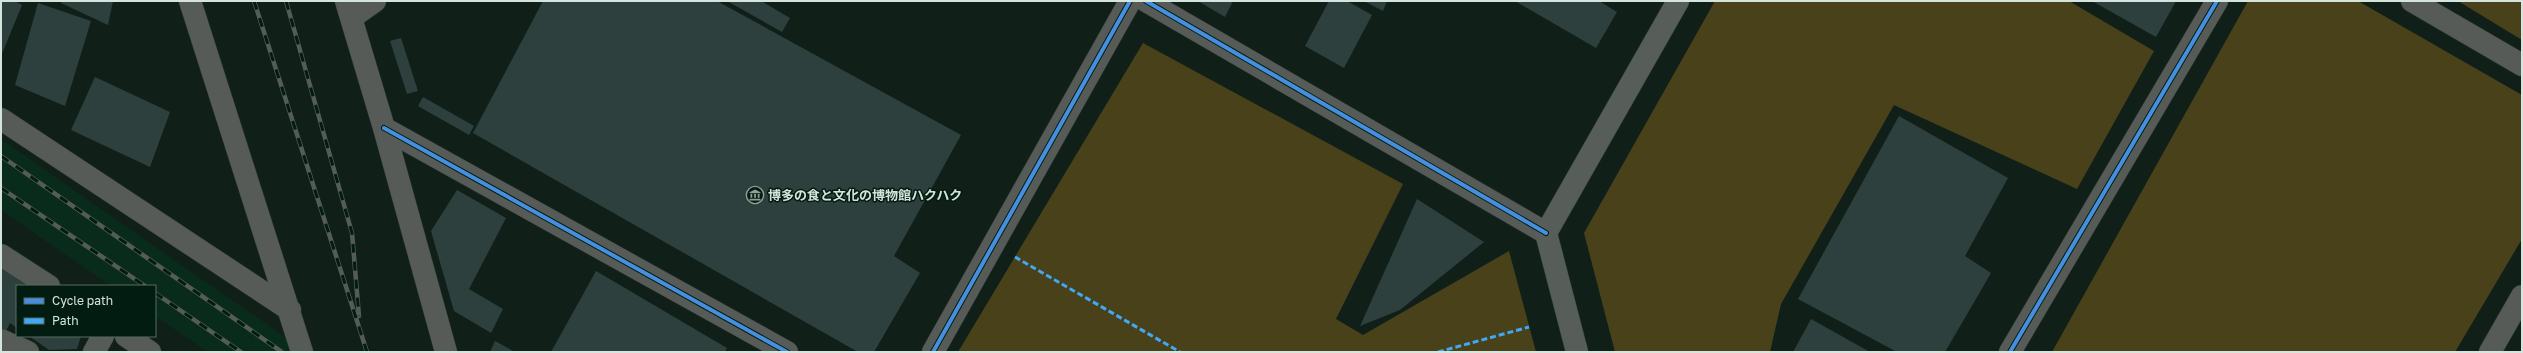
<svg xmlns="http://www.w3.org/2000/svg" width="2523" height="353" font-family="'Golos Text','Noto Sans JP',sans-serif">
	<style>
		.built { fill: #082b1c }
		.green { fill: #49411a }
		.building { fill: #2d403d }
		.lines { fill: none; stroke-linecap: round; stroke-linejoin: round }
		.street-casing { stroke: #2d3a34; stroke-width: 23 }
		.secondary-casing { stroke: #2d3a34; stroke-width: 23 }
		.street { stroke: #575b57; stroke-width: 22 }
		.secondary { stroke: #575d59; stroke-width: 22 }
		.rail-casing { stroke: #545c56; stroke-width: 4.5 }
		.rail { stroke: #021c11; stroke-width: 3; stroke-dasharray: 9; stroke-linecap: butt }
		.quiet { stroke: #3fa9f5; stroke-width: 3; stroke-dasharray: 6 3; stroke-linecap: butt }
		.cycleway-casing { stroke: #021c11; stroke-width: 6 }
		.cycleway { stroke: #468fdf; stroke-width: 4 }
		.labels { text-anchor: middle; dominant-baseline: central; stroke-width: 3; stroke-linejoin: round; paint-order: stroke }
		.poi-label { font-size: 13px; font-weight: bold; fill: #d5e4dc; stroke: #021c11; text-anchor: start }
	</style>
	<rect width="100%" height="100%" fill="#102019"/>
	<path class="built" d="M 1,139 L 174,260 L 307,352 L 208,352 L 155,316 L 155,286 L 111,286 L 1,210 Z"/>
	<path class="green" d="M 1715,1 L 2069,1 L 2154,51 L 2077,189 L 1894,105 L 1781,304 L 1770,352 L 1615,352 L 1584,233 Z
		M 2248,1 L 2358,1 L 2522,95 L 2522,239 L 2455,352 L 2052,352 Z
		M 2458,1 L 2522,1 L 2522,40 Z
		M 1143,43 L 1403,184 L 1336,319 L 1363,335 L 1509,251 L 1536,352 L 958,352 Z"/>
	<path class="building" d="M 1,1 L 15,1 L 22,5 L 1,56 Z
		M 62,1 L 113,1 L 108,25 L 61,3 Z
		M 543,1 L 717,1 L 961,135 L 894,256 L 920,273 L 874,352 L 858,352 L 473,133 Z
		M 727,1 L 761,1 L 790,18 L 782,32 Z
		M 1198,1 L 1233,1 L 1225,17 Z
		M 1329,1 L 1347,1 L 1372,15 L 1344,68 L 1305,46 Z
		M 1364,1 L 1387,1 L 1383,11 Z
		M 1515,1 L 1599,1 L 1617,12 L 1596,48 Z
		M 2092,1 L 2176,1 L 2156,37 Z
		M 38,3 L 91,21 L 65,106 L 15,85 Z
		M 401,38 L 418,91 L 407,94 L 390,41 Z
		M 95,77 L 170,112 L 150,167 L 71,130 Z
		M 423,97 L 474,126 L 469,135 L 418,106 Z
		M 1899,116 L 2008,178 L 1965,256 L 1991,273 L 1945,352 L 1897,352 L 1798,299 Z
		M 457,190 L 506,218 L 469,289 L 503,309 L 491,333 L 454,311 L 431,231 Z
		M 1417,199 L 1484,242 L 1400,310 L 1360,326 Z
		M 1,267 L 30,286 L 17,286 L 17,328 L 10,323 L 6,331 L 1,329 Z
		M 596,271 L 727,348 L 725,352 L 551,352 Z
		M 1811,319 L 1870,352 L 1793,352 Z
		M 29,336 L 81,336 L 77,349 L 49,350 Z
		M 495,341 L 515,352 L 490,352 Z"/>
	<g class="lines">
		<defs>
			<path id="street" d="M 190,1 L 302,352
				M 346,1 L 384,128 L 446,352
				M 1146,1 L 1546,233
				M 2412,1 L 2522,65
				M 351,18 L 375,1
				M 1,119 L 290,310
				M 384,128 L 787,352
				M 1,255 L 49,286
				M 126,336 L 150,352
				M 1,340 L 28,352
				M 94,352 L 103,336
				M 933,352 L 1130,1
				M 2010,352 L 2217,1
				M 2490,352 L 2522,296"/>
			<path id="secondary" d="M 1577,352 L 1546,233 L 1678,1"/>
		</defs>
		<use href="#street" class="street-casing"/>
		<use href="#secondary" class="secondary-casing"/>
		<use href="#street" class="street"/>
		<use href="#secondary" class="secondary"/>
		<defs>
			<path id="rail" d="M 254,1 L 367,352
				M 286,1 L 352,233 L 359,316
				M 1,156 L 282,352
				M 1,188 L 145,286
				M 155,293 L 241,352"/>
		</defs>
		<use href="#rail" class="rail-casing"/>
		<use href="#rail" class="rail"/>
		<path class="quiet" d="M 1015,257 L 1180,352
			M 1438,352 L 1529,327"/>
		<defs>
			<path id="cycleway" d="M 1146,1 L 1546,233
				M 384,128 L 787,352
				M 933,352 L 1130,1
				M 2010,352 L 2217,1"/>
		</defs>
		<use href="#cycleway" class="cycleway-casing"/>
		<use href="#cycleway" class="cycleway"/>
	</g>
	<defs>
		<symbol id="museum-ring" viewBox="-11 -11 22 22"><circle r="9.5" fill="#021c11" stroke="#909f98" stroke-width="1.5"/><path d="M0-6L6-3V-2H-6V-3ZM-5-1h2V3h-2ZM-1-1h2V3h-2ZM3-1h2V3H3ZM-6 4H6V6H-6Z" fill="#909f98"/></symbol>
	</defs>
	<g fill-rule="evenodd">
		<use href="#museum-ring" x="745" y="185" width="20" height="20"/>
	</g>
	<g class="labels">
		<g class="poi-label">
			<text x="768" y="195">博多の食と文化の博物館ハクハク</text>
		</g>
	</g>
	<rect width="2523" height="353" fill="none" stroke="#d5e4dc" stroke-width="4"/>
	<rect x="16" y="285" width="140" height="52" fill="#021c11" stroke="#566c62"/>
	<rect x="24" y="298" width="20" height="6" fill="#468fdf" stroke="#566c62"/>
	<text x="52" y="305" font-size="12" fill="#d5e4dc">Cycle path</text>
	<rect x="24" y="318" width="20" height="6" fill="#3fa9f5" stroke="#566c62"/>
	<text x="52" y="325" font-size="12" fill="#d5e4dc">Path</text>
</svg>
